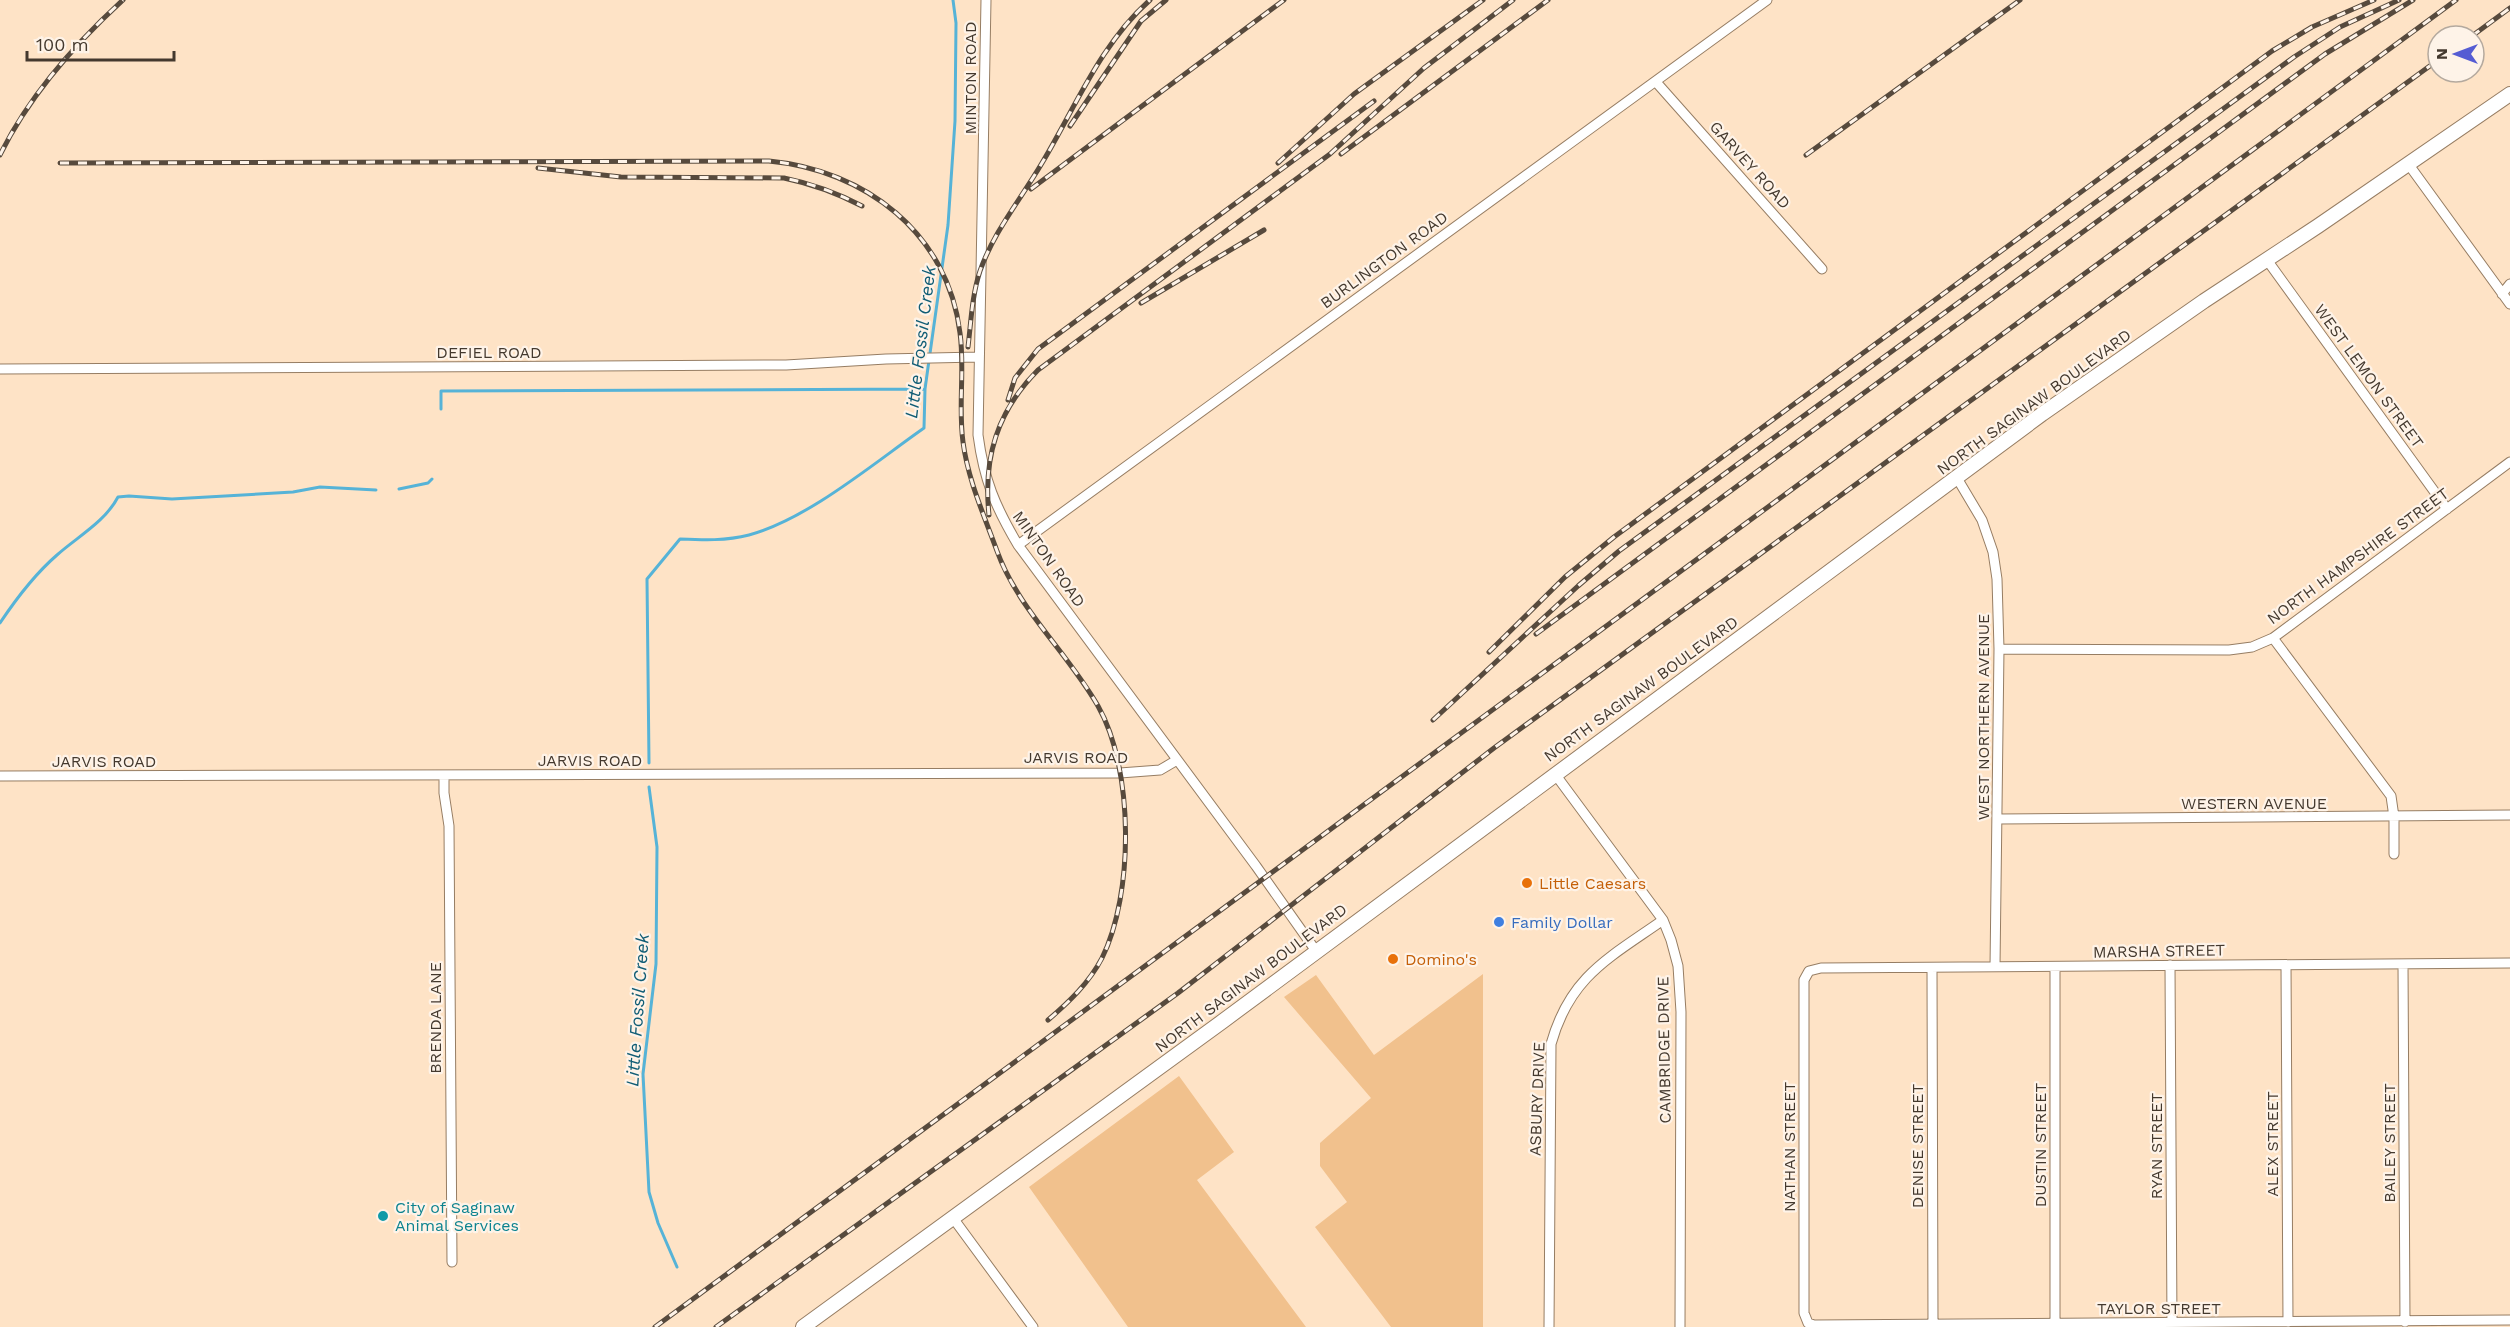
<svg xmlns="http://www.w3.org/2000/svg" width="2510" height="1327" font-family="'Work Sans',sans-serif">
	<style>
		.green { fill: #f1c18d }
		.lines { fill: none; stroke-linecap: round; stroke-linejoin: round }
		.stream { stroke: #56b3d7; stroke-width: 3 }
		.street-casing { stroke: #967d63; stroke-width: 11 }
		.primary-casing { stroke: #967d63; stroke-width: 16 }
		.street { stroke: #fff; stroke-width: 9 }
		.primary { stroke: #fff; stroke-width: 14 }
		.rail-casing { stroke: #574a3d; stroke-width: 5 }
		.rail { stroke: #fef3e8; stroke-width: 3; stroke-dasharray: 9; stroke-linecap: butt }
		.food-dot { fill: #e8710a; stroke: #fef3e8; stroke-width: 2 }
		.shop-dot { fill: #3f7fe0; stroke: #fef3e8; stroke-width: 2 }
		.culture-dot { fill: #0f9aa8; stroke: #fef3e8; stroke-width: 2 }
		.labels { text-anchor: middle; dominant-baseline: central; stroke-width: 4.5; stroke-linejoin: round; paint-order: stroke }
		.street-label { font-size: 16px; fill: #44392e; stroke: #fef3e8 }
		.food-label { font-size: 16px; fill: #c56008; stroke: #fef3e8; text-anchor: start }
		.shop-label { font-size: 16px; fill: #366cbe; stroke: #fef3e8; text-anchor: start }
		.culture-label { font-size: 16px; fill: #0d838f; stroke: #fef3e8; text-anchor: start }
		.water-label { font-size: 18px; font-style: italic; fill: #115d75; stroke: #fef3e8 }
	</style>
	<rect width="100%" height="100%" fill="#fee3c6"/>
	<path class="green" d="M 1483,974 L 1483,1327 L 1391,1327 L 1315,1227 L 1347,1202 L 1320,1166 L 1320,1143 L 1371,1098 L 1284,997 L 1316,975 L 1374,1055 Z
		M 1179,1076 L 1234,1152 L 1197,1180 L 1306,1327 L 1128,1327 L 1029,1187 Z"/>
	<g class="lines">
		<path class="stream" d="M 441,409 L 441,391 L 925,389
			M 399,489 L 428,483 L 432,479
			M 0,623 C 16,599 35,574 57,555 C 77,537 105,522 118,497 L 129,496 L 172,499 L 293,492 L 320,487 L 376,490
			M 649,763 L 647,579 L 680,539 C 703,540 726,541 749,535 C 808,519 874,463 924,428 L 925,389 L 948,225 L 955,121 L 956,23 L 953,0
			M 649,787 L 657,847 L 656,964 L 643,1074 L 649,1192 L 658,1223 L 677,1267"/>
		<defs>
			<path id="street" d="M 986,0 L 978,435 C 984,480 995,506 1018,545 L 1256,866 L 1316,951
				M 1656,82 L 1822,269
				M 2409,165 L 2510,304
				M 2267,260 L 2447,509
				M 2502,294 L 2510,284
				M 0,369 L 786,365 L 886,359 L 978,357
				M 1957,478 L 1982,520 L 1993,552 L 1997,579 L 1999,649 L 1995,967
				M 1018,545 L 1767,0
				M 2273,638 L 2391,796 L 2394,817 L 2394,854
				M 1999,649 L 2229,650 L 2252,647 L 2273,638 L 2510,462
				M 1555,774 L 1663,920 L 1671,940 L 1678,966 L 1681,1012 L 1680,1327
				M 444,775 L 444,793 L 449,826 L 452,1262
				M 0,776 L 1120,773 L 1160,770 L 1177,760
				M 1998,819 L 2510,815
				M 2510,963 L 1821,968 L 1809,971 L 1804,980 L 1804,1313 L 1808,1323 L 1814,1325 L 2510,1320
				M 2403,964 L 2405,1322
				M 2170,965 L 2172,1327
				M 2286,965 L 2288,1322
				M 2055,967 L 2055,1323
				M 1932,968 L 1933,1324
				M 953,1218 L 1033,1327
				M 1549,1327 L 1551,1044 C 1570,976 1609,958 1663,920"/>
			<path id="primary" d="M 803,1327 L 1223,1021 L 2042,414 L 2204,301 L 2318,226 L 2510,94"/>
		</defs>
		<use href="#street" class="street-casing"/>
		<use href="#primary" class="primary-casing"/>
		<use href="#street" class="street"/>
		<use href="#primary" class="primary"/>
		<defs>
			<path id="rail" d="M 2472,36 L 2510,8
				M 1070,126 L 1141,21 L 1166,0
				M 1341,154 L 1548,0
				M 0,155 C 29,96 75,44 123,0
				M 1806,155 L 2020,0
				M 60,163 L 769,161 C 865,170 948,233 960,333 C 965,369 958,406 963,442 C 968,480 984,515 997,551 C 1018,609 1068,653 1098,706 C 1134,769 1134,894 1102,958 C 1089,983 1069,1002 1048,1020
				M 1278,163 L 1354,94 L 1483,0
				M 538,168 L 621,177 L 784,178 C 813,184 837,193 862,206
				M 1031,189 L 1284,0
				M 1141,303 L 1264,230
				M 968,347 C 971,322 972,295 980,271 C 994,231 1021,199 1042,163 C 1075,108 1101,43 1150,0
				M 1008,400 L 1015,378 L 1038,349 L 1374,101
				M 989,515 C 983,458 997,411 1038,370 L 1330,154 L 1424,68 L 1513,0
				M 1536,634 L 2325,54 L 2413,0
				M 1489,652 L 1565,577 L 1614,537 L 2272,51 L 2312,27 L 2374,0
				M 1433,720 L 1578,586 L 1619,551 L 2294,57 L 2340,27 L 2399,0
				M 655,1327 L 2456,0
				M 716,1327 L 1178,993 L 1494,748 L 2438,60"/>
		</defs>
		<use href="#rail" class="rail-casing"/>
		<use href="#rail" class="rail"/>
	</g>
	<g class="food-dot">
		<circle cx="1527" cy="883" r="6"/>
		<circle cx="1393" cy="959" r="6"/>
	</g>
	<circle class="shop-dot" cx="1499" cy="922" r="6"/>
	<circle class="culture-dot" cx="383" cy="1216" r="6"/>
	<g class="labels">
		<g class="street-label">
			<text transform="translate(970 78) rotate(-90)">MINTON ROAD</text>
			<text transform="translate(1750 165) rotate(48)">GARVEY ROAD</text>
			<text transform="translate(1384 260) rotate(-36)">BURLINGTON ROAD</text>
			<text x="489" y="352">DEFIEL ROAD</text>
			<text transform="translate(2369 376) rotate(54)">WEST LEMON STREET</text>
			<text transform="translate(2034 402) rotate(-36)">NORTH SAGINAW BOULEVARD</text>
			<text transform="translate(2358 556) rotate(-36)">NORTH HAMPSHIRE STREET</text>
			<text transform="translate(1049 559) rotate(55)">MINTON ROAD</text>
			<text transform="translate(1641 689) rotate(-36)">NORTH SAGINAW BOULEVARD</text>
			<text transform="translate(1983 717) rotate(-90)">WEST NORTHERN AVENUE</text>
			<text x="1076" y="757">JARVIS ROAD</text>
			<text x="590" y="760">JARVIS ROAD</text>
			<text x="104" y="761">JARVIS ROAD</text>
			<text x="2254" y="803">WESTERN AVENUE</text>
			<text transform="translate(2159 951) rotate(-1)">MARSHA STREET</text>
			<text transform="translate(1251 978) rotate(-37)">NORTH SAGINAW BOULEVARD</text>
			<text transform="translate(435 1018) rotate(-90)">BRENDA LANE</text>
			<text transform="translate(1664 1050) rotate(-91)">CAMBRIDGE DRIVE</text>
			<text transform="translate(1537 1099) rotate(-88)">ASBURY DRIVE</text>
			<text transform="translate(2389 1143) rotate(-90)">BAILEY STREET</text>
			<text transform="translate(2272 1144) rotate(-90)">ALEX STREET</text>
			<text transform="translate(2040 1145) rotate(-90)">DUSTIN STREET</text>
			<text transform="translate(1917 1146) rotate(-90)">DENISE STREET</text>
			<text transform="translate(2156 1146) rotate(-90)">RYAN STREET</text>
			<text transform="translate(1789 1147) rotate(-90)">NATHAN STREET</text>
			<text x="2159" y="1308">TAYLOR STREET</text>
		</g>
		<g class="food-label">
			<text x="1539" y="883">Little Caesars</text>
			<text x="1405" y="959">Domino's</text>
		</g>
		<g class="shop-label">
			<text x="1511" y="922">Family Dollar</text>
		</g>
		<g class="culture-label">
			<text x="395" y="1207">City of Saginaw<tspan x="395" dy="18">Animal Services</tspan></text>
		</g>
		<g class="water-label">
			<text transform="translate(920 342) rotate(-83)">Little Fossil Creek</text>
			<text transform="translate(637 1010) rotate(-86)">Little Fossil Creek</text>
		</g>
	</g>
	<g transform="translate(2456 54) rotate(270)"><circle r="28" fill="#fef3e8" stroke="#b4a99e" stroke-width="1.5"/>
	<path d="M0-4.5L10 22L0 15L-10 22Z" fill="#555cd3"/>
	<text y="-9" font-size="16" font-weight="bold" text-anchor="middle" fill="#44392e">N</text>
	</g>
	<path d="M27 51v9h147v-9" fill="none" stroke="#44392e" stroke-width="3"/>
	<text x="36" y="51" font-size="18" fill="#44392e" stroke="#fef3e8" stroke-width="4.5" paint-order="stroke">100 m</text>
</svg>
